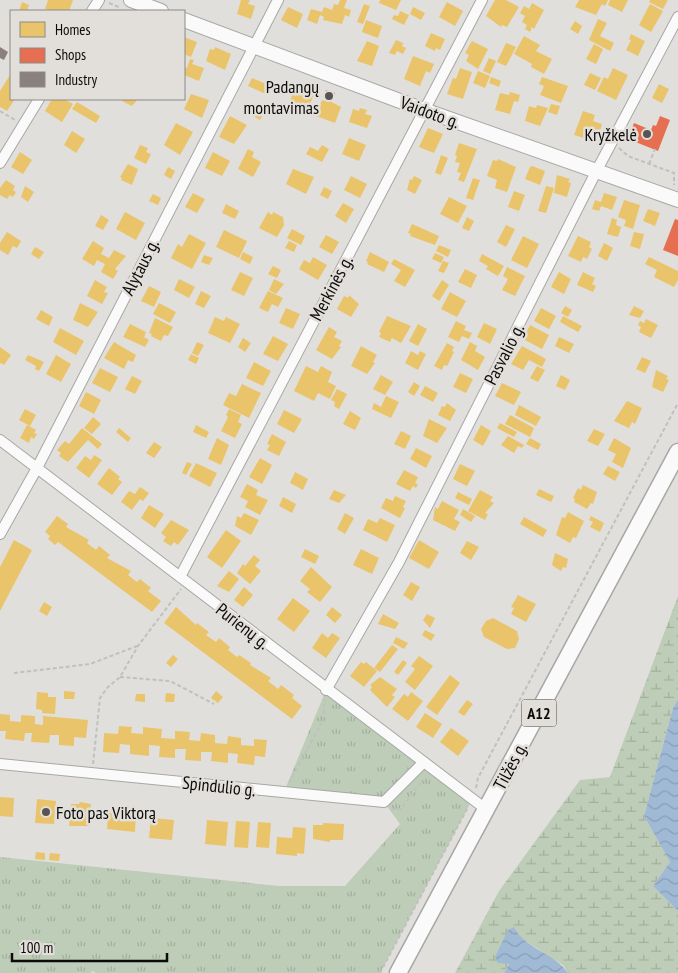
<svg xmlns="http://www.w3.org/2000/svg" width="678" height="973" font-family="'PT Sans Narrow',sans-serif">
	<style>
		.grass { fill: url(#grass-tufts) }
		.wetland { fill: url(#wetland-marsh) }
		.water { fill: url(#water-waves) }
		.homes { fill: #e9c46a }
		.shops { fill: #e76f51 }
		.industry { fill: #8a817c }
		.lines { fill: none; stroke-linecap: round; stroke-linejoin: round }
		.minor-casing { stroke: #a8a7a5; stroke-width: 12 }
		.secondary-casing { stroke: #a8a7a5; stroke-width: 16 }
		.trunk-casing { stroke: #a8a7a5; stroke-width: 19 }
		.path { stroke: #c0c0bf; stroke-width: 2; stroke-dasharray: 4 2.5; stroke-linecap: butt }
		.minor { stroke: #fafafa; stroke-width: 10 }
		.secondary { stroke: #fafafa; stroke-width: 14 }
		.trunk { stroke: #fafafa; stroke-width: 16 }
		.poi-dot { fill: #575554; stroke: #e2dfdb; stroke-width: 2 }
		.labels { text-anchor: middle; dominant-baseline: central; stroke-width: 5; stroke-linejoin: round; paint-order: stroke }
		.shield { fill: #e2dfdb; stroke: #4c4b49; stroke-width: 1 }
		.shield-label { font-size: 16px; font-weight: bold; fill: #0c0b0a }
		.poi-label { font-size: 18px; fill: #0c0b0a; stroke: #e2dfdb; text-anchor: end }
		.street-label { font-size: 18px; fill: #0c0b0a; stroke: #e2dfdb }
	</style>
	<defs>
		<pattern id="grass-tufts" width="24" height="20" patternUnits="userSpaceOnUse" patternTransform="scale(1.25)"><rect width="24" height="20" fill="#becdb7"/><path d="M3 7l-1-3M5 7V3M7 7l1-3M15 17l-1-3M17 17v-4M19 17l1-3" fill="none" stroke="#a2af9c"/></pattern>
		<pattern id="wetland-marsh" width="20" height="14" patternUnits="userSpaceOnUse" patternTransform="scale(1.25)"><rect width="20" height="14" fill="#becdb7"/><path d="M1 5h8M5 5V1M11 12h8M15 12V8" fill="none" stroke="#a2af9c"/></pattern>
		<pattern id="water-waves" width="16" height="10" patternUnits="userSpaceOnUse" patternTransform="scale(1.25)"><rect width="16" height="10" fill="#a0b9d5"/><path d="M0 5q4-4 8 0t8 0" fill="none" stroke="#899eb6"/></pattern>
	</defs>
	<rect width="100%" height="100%" fill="#e1dfdc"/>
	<path class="grass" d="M 326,690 L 472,800 L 380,973 L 96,973 L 92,971 L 91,973 L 0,973 L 0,857 L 279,886 L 345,886 L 400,824 L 384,802 L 284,792 Z"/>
	<path class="wetland" d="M 678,596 L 678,699 L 673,708 L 644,816 L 670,862 L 653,886 L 678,911 L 678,973 L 568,973 L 563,965 L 521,938 L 517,932 L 509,963 L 504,973 L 455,973 L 499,891 L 580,780 L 610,777 Z"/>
	<path class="water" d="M 678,699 L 678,911 L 653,886 L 670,862 L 644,816 L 673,708 Z
		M 514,927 C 525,949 555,953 568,973 L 504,973 L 509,964 L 498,963 L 495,957 L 508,930 Z"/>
	<path class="homes" d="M 48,0 L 73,0 L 69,11 L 52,11 L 45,9 Z
		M 241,0 L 250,0 L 248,4 L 255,6 L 251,19 L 237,14 Z
		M 340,0 L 347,0 L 344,8 L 351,10 L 349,17 L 345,15 L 342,24 L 323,20 L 324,17 L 320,15 L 317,24 L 307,20 L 311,9 L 322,12 L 324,7 L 332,10 L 334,4 L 338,5 Z
		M 380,0 L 401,0 L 396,10 L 379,3 Z
		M 495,0 L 506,0 L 519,7 L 507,27 L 502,25 L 501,27 L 486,16 Z
		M 579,0 L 608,0 L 605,6 L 602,4 L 596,15 L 575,7 Z
		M 610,0 L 628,0 L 622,12 L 608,5 Z
		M 650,0 L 668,0 L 663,9 L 649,2 Z
		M 22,2 L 29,5 L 27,11 L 19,11 Z
		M 447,2 L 463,11 L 455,26 L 439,17 Z
		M 532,3 L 544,10 L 534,29 L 532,27 L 530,32 L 525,29 L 527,25 L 522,22 L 525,16 L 520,13 L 524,6 L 529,9 Z
		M 364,4 L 370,6 L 363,24 L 357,22 Z
		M 650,4 L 663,11 L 651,32 L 639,25 Z
		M 288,7 L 303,14 L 297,28 L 281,20 Z
		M 413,7 L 425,13 L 421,20 L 410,14 Z
		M 400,11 L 409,15 L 404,25 L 392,19 L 394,15 L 398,16 Z
		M 598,19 L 607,23 L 600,36 L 614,43 L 610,51 L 589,40 Z
		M 366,20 L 382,26 L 378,38 L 362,32 Z
		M 575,21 L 582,26 L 578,34 L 570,29 Z
		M 431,33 L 445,39 L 440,50 L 436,48 L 435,51 L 425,46 Z
		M 631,34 L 645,41 L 638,56 L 626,50 L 631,40 L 629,39 Z
		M 524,36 L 540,45 L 536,51 L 552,59 L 544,74 L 531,67 L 532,64 L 514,54 Z
		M 184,37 L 197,42 L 191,57 L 184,54 Z
		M 396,40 L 403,43 L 402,46 L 406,48 L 403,54 L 397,51 L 395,55 L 389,53 Z
		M 367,41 L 379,46 L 372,66 L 357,61 Z
		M 472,41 L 488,49 L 478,69 L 466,61 L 469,55 L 465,53 Z
		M 506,43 L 516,47 L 506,66 L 497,62 Z
		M 594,44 L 603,49 L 596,64 L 586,59 Z
		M 215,47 L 231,54 L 225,70 L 206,61 L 210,49 L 214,50 Z
		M 413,56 L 434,64 L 430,73 L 426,71 L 420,86 L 404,79 Z
		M 489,58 L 496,61 L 490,74 L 483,71 Z
		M 190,59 L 194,60 L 192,64 L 204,68 L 199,81 L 184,75 L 184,67 L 187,68 Z
		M 460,68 L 472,72 L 463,99 L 447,94 L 453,78 L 456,79 Z
		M 613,68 L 628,75 L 616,100 L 597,91 L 604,77 L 608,79 Z
		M 478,71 L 490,76 L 485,88 L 473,83 Z
		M 590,73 L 601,78 L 595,90 L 584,85 Z
		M 10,75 L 11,99 L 15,99 L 7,111 L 0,107 L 0,91 Z
		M 491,77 L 501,81 L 499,87 L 489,83 Z
		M 542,77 L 568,86 L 561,103 L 540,95 L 544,86 L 539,84 Z
		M 252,78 L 271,86 L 268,95 L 248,86 Z
		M 659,84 L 669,89 L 662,103 L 652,98 Z
		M 300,89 L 313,96 L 307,114 L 288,106 L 294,90 L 299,91 Z
		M 510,92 L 520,95 L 518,102 L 514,101 L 510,114 L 495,110 L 500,93 L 509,95 Z
		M 191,94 L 209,100 L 202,118 L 184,109 Z
		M 52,99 L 64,99 L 73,104 L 62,122 L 45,111 Z
		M 123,99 L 138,99 L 132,106 L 122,101 Z
		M 322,100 L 328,102 L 328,100 L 341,107 L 335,123 L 316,116 Z
		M 77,102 L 100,116 L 96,123 L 72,109 Z
		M 247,103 L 264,113 L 260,120 L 243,110 Z
		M 551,104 L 560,106 L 557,115 L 548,112 Z
		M 537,105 L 548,108 L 540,126 L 525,121 L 529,106 L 536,108 Z
		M 360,108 L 367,110 L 365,114 L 372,116 L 367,128 L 349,122 L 353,109 L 359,111 Z
		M 583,111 L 595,115 L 593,121 L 602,124 L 598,137 L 589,134 L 587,139 L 574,135 Z
		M 230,116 L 247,125 L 234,144 L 219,137 Z
		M 176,123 L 193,132 L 180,155 L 164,145 Z
		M 428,128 L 443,134 L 434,153 L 419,147 Z
		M 72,131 L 85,139 L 76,153 L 64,145 Z
		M 349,138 L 366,145 L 359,161 L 342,154 Z
		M 459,143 L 477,149 L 464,182 L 458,180 L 461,173 L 457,172 L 460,163 L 455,162 L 457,156 L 455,155 Z
		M 140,145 L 148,148 L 146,152 L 151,154 L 146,164 L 134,158 Z
		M 322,145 L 329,149 L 322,162 L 306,154 L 310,147 L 318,151 Z
		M 248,149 L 254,152 L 252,157 L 261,162 L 253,177 L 238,169 Z
		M 20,152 L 32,160 L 23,174 L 11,167 Z
		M 213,152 L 230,161 L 222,176 L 205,168 Z
		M 441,155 L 448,158 L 441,175 L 435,173 Z
		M 498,159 L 516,167 L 507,192 L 495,188 L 497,180 L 487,176 L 493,160 L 497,161 Z
		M 128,164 L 138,169 L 132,185 L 121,180 L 122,178 L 120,177 Z
		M 532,166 L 545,171 L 540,185 L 525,179 L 530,167 Z
		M 168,167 L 175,171 L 171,179 L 164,175 Z
		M 293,169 L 314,177 L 306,194 L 286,184 Z
		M 557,175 L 570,179 L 568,182 L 571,183 L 567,197 L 554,193 Z
		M 351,176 L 367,184 L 360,198 L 344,190 Z
		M 414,176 L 422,180 L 415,194 L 407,190 L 410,179 L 412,180 Z
		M 473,178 L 480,180 L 473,200 L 466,198 Z
		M 6,180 L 15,186 L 13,190 L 16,192 L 13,197 L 10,195 L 7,199 L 0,195 L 0,188 Z
		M 25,186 L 34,192 L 28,202 L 21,197 Z
		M 546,186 L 554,188 L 546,213 L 538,211 Z
		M 324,187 L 332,191 L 328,199 L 320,195 Z
		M 514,191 L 525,195 L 519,211 L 508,207 Z
		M 193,193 L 205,199 L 197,213 L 185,207 Z
		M 604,193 L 617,197 L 612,210 L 601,206 L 599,211 L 592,209 L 595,200 L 601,202 Z
		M 153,194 L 161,198 L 158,205 L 149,201 Z
		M 449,197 L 467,206 L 458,223 L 440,214 Z
		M 624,200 L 640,205 L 633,229 L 624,226 L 626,220 L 618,217 Z
		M 343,203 L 354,209 L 346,223 L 335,216 Z
		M 226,204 L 239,211 L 235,219 L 222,213 Z
		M 648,209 L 660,213 L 655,226 L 643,221 Z
		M 125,212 L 145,223 L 136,240 L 116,229 Z
		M 268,212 L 272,215 L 273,212 L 283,217 L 284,225 L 277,237 L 259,228 Z
		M 101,215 L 109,220 L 103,230 L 95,226 Z
		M 467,217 L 474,221 L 469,231 L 462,228 Z
		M 612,218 L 617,220 L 616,225 L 621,227 L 618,237 L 607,234 Z
		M 412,224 L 439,236 L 435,245 L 410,236 L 411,234 L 408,233 Z
		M 506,225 L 515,229 L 506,247 L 497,242 Z
		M 292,229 L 305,236 L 301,245 L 287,238 Z
		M 224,230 L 247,241 L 239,258 L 216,247 Z
		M 7,232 L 21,241 L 17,248 L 13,246 L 8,255 L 0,250 L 0,243 Z
		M 634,232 L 644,234 L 640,249 L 630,246 Z
		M 189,234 L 206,243 L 192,269 L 171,258 L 178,244 L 182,247 Z
		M 326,235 L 339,242 L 332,254 L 319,247 Z
		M 523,236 L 539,244 L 527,268 L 511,260 Z
		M 578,236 L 591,242 L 589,247 L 592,249 L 587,259 L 583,257 L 581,262 L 568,256 Z
		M 93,241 L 104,248 L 101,254 L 109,258 L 114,250 L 126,256 L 115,269 L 118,271 L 113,279 L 101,272 L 105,264 L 97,260 L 94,266 L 82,259 Z
		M 289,241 L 297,245 L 294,252 L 285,248 Z
		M 604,243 L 613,248 L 607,261 L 598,256 Z
		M 439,245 L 451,250 L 448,257 L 436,251 Z
		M 35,247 L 44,252 L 39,259 L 31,254 Z
		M 243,252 L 253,257 L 250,264 L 240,259 Z
		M 370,252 L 389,262 L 384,272 L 367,264 L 368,262 L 366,261 Z
		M 435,253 L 444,257 L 441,263 L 432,259 Z
		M 482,254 L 504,266 L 498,276 L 486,269 L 488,266 L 479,261 Z
		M 204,255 L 213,258 L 209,265 L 201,262 Z
		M 313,257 L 327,265 L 318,280 L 299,269 L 304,260 L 310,263 Z
		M 649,257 L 678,271 L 678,280 L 674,287 L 654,277 L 657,270 L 645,264 Z
		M 394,259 L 415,270 L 405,287 L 394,281 L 401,270 L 391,264 Z
		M 443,261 L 449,263 L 444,273 L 438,271 Z
		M 273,266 L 281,270 L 277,278 L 268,274 Z
		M 507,267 L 525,276 L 515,296 L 502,290 L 508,279 L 503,276 Z
		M 465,269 L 477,275 L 471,288 L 458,282 Z
		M 240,272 L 253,278 L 244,296 L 231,290 Z
		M 559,272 L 571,279 L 564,294 L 551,287 Z
		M 583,272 L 595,278 L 592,284 L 596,286 L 593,292 L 577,285 Z
		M 179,279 L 195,287 L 189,298 L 174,290 Z
		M 274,279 L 284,284 L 276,294 L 269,290 Z
		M 95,280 L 107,287 L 104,292 L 108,293 L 102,304 L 87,296 Z
		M 442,280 L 449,285 L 439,301 L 432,296 Z
		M 149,286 L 161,292 L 154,307 L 141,301 Z
		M 201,291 L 211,296 L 204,308 L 195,304 Z
		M 268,291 L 283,298 L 278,307 L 272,304 L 268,312 L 259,308 Z
		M 450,292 L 466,301 L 457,317 L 441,309 Z
		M 349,295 L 359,304 L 351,317 L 337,309 L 344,296 L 348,298 Z
		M 80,303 L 98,312 L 88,327 L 73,320 Z
		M 159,303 L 176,312 L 170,323 L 153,314 Z
		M 565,306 L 572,310 L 568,317 L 561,313 Z
		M 634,306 L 644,311 L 640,318 L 629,315 Z
		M 286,308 L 300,314 L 293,329 L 279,323 Z
		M 541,308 L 556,316 L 549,329 L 534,321 Z
		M 41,310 L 53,317 L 49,326 L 36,319 Z
		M 387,316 L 411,326 L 401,343 L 392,338 L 390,342 L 379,337 L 381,333 L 379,332 Z
		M 563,316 L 582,326 L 578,332 L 560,322 Z
		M 215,317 L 224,321 L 226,317 L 240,324 L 230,343 L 208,333 Z
		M 155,318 L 173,327 L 168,336 L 164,335 L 161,341 L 151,336 L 152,334 L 149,333 Z
		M 646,319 L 658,325 L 651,338 L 639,332 L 641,327 L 638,325 L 640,321 L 644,323 Z
		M 456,321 L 466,326 L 464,330 L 472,333 L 469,339 L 462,336 L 459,342 L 448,337 Z
		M 484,323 L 497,329 L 490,344 L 477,337 Z
		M 130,324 L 146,332 L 144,337 L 149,340 L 145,347 L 123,337 Z
		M 418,324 L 427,329 L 418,346 L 409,341 Z
		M 530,325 L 549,335 L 542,349 L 523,339 Z
		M 329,327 L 337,332 L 334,337 L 342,341 L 339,346 L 341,347 L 332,359 L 316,350 Z
		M 60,328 L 84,341 L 76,355 L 53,342 Z
		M 273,336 L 288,344 L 278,361 L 263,354 Z
		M 559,337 L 574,344 L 569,353 L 555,346 Z
		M 243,338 L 251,343 L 245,352 L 238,347 Z
		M 114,342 L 136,355 L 133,362 L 128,360 L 124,369 L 104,358 Z
		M 197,342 L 204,345 L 198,356 L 192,353 Z
		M 470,342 L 477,346 L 475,351 L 485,357 L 478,370 L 461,360 Z
		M 447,343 L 454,347 L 452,351 L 454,352 L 447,366 L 444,365 L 442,370 L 434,366 Z
		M 361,346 L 377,355 L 373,362 L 375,363 L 367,374 L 351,366 Z
		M 522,346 L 546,359 L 542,367 L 529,360 L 523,370 L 511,364 Z
		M 0,347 L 11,355 L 4,365 L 1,363 L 0,364 Z
		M 411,351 L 418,355 L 420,351 L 426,354 L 418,370 L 405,363 Z
		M 191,354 L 199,358 L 196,364 L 188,360 Z
		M 28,355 L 44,362 L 39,371 L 35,369 L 36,366 L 25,360 Z
		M 56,355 L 71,364 L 61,382 L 46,374 Z
		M 642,357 L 651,361 L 645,373 L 636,369 Z
		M 254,362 L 271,371 L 263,386 L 246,378 Z
		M 306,366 L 318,372 L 321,366 L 332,372 L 328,382 L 336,386 L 330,399 L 318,393 L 314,401 L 294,391 Z
		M 537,366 L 545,370 L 538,382 L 530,378 Z
		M 100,368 L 118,377 L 110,392 L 92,383 Z
		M 656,370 L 668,376 L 666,379 L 669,380 L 663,392 L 652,387 Z
		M 460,373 L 473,379 L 466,393 L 453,387 Z
		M 381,375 L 393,382 L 385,395 L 373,389 Z
		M 561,375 L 570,380 L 565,390 L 556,386 Z
		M 132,376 L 142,381 L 135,394 L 125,389 Z
		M 414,382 L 420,386 L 414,396 L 408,392 Z
		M 502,383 L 521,392 L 514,405 L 495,396 Z
		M 242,384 L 261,393 L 249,418 L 223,405 L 229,393 L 236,396 Z
		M 425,386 L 438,393 L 433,402 L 420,395 Z
		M 337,389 L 347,394 L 339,409 L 334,406 L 335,402 L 331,400 Z
		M 86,392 L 101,400 L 94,414 L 79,406 Z
		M 386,396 L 399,402 L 391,418 L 372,409 L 374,403 L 381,407 Z
		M 627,401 L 642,408 L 635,424 L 632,422 L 629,428 L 614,421 Z
		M 447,403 L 456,410 L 450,421 L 438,415 L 442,406 L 445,407 Z
		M 519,405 L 541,417 L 536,426 L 515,415 Z
		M 25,409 L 36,415 L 30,426 L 19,420 Z
		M 229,409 L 241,415 L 238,422 L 242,424 L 235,438 L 221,431 L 228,417 L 226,415 Z
		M 284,410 L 302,419 L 294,433 L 277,424 Z
		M 350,411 L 361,418 L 355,430 L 343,424 Z
		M 510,415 L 534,428 L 530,437 L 505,424 Z
		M 93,417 L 101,424 L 92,434 L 84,428 Z
		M 429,419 L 447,428 L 437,443 L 423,436 Z
		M 500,423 L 517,432 L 514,437 L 497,428 Z
		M 27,425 L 36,430 L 34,433 L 37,434 L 34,439 L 31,437 L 29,443 L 20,438 Z
		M 196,425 L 209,432 L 206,438 L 193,432 Z
		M 481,425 L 491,431 L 483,446 L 473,440 Z
		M 82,428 L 102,444 L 98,449 L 88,440 L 68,462 L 59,456 L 61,453 L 57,450 L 65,441 L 69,444 Z
		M 119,428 L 131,438 L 128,442 L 116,432 Z
		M 594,429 L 605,434 L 598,446 L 587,441 Z
		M 401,431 L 411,436 L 405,449 L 394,444 Z
		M 272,434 L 286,442 L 279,456 L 267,450 L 270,445 L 267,444 Z
		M 508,436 L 524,445 L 522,448 L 518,446 L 514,453 L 501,445 Z
		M 217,438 L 229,445 L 221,465 L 208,459 Z
		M 530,438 L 541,444 L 538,450 L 526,444 Z
		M 614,438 L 631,448 L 623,468 L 612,462 L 616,454 L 608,450 Z
		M 154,442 L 162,447 L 154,458 L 146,453 Z
		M 416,448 L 432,456 L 426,468 L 410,459 Z
		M 94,455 L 102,460 L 89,478 L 76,468 L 85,456 L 91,460 Z
		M 260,458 L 272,465 L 262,484 L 249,477 Z
		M 187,462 L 192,464 L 186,475 L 182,473 Z
		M 196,463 L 217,473 L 210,487 L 189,476 Z
		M 460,464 L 475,471 L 467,486 L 453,479 Z
		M 608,466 L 620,472 L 615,481 L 603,474 Z
		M 109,468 L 120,477 L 118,479 L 122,482 L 112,495 L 97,484 Z
		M 404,470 L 418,477 L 415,483 L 418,484 L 416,488 L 413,486 L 410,491 L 396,484 Z
		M 295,472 L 308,479 L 303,490 L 290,483 Z
		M 247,484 L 258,490 L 256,495 L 268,500 L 260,515 L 245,507 L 248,501 L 240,497 Z
		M 583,485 L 597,492 L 593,504 L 591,503 L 587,509 L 574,502 L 575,499 L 573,498 L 578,488 L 581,490 Z
		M 140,487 L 149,493 L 143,501 L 140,499 L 132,510 L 121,502 L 129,491 L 135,494 Z
		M 539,489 L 554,496 L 551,502 L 536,495 Z
		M 334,490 L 346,495 L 339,503 L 329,499 Z
		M 480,490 L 493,497 L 490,501 L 494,503 L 485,513 L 488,514 L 485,520 L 468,511 Z
		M 458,492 L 472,499 L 469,505 L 455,498 Z
		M 395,496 L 406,501 L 403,507 L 405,508 L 400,518 L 381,508 L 386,498 L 393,501 Z
		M 283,497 L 296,504 L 292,513 L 279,506 Z
		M 442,501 L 459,510 L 454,519 L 460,522 L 455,531 L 433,520 L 435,507 L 438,509 Z
		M 149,505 L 164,514 L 155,528 L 141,518 Z
		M 463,509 L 475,516 L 471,522 L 460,515 Z
		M 568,512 L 584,521 L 576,538 L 573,537 L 570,543 L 556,535 L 562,517 L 565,518 Z
		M 244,513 L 259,520 L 251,535 L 235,526 L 237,516 L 241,518 Z
		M 345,513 L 354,518 L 345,534 L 337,529 Z
		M 57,516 L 68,524 L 66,527 L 89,540 L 87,543 L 96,550 L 99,546 L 110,555 L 107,558 L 131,571 L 128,575 L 137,582 L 140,579 L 151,588 L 148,591 L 161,601 L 152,612 L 58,542 L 55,545 L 48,539 L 50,536 L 45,532 Z
		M 591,516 L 604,523 L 600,532 L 590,527 L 593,522 L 589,520 Z
		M 524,517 L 547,530 L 543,537 L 520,524 Z
		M 380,518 L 395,525 L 387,542 L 363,530 L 368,519 L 377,523 Z
		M 171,520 L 189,530 L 178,545 L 174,542 L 171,546 L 163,541 L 166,537 L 161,533 Z
		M 226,530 L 241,541 L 222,568 L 207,557 Z
		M 14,540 L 32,550 L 0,611 L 0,567 Z
		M 419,540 L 439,552 L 429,569 L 409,558 Z
		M 467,541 L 479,547 L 471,560 L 460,553 Z
		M 305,549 L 319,556 L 315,564 L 301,557 Z
		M 361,549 L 379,558 L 372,574 L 353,565 Z
		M 555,553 L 568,559 L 566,568 L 563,567 L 561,571 L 552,565 Z
		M 254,555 L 260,560 L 255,566 L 261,571 L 250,584 L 237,573 L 243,564 L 245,566 Z
		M 311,567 L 332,587 L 320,602 L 307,592 L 310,589 L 300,581 Z
		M 229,571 L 239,579 L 229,592 L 217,586 Z
		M 411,582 L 420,587 L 412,601 L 403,595 Z
		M 244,587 L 253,595 L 243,607 L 234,600 Z
		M 518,595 L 536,604 L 526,622 L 511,614 L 514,608 L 511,607 Z
		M 293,598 L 310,611 L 294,632 L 277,619 Z
		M 44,602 L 52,607 L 47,616 L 39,611 Z
		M 176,607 L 196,625 L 197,623 L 209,632 L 206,635 L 216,642 L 219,638 L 230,647 L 228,650 L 237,657 L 239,655 L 251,663 L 250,665 L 271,678 L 268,681 L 278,689 L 281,685 L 294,695 L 292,698 L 302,706 L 292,719 L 164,623 Z
		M 332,607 L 342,615 L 335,623 L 326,615 Z
		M 383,614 L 399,623 L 395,629 L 378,624 Z
		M 427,614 L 435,618 L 430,628 L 423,620 Z
		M 493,618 L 517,631 L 519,639 L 515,648 L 507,649 L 484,637 L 481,629 L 486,621 Z
		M 425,630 L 435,635 L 431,641 L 422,635 Z
		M 322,633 L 328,638 L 332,633 L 340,638 L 326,658 L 312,648 Z
		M 396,637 L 408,643 L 404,649 L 393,643 Z
		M 392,645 L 398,649 L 380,672 L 374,668 Z
		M 173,655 L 178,659 L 171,667 L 166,663 Z
		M 419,656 L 433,666 L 415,690 L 405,682 L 415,669 L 411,666 Z
		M 403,660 L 407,663 L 398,675 L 394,672 Z
		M 361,662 L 364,664 L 366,662 L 377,671 L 364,687 L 350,676 Z
		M 450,675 L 460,683 L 437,715 L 426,707 Z
		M 380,677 L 397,689 L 392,695 L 395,697 L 387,707 L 370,690 L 372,687 L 370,685 Z
		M 64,691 L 75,692 L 74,699 L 64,699 Z
		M 216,691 L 223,697 L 218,703 L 211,698 Z
		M 37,692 L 48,693 L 48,697 L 56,697 L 55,714 L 42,713 L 42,710 L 36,709 Z
		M 411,692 L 423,701 L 408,721 L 392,709 L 404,694 L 408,697 Z
		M 166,693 L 175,694 L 174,702 L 165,702 Z
		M 136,694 L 145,694 L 145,702 L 135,701 Z
		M 467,700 L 473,704 L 464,716 L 458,712 Z
		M 425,713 L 442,724 L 433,738 L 416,727 Z
		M 0,714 L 10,715 L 10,721 L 21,722 L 21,715 L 35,716 L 35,724 L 43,725 L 43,716 L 88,720 L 86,738 L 74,737 L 74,746 L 59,745 L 59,735 L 50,735 L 49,743 L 31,742 L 32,733 L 25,733 L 24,741 L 5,739 L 6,731 L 0,731 Z
		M 119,726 L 132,727 L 131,733 L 143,734 L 143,727 L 162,729 L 161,738 L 175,739 L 175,731 L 190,732 L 189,740 L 200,741 L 201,733 L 215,735 L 215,743 L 227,744 L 228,736 L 241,738 L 241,745 L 254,746 L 254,739 L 267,740 L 265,757 L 255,756 L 254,765 L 237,763 L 238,754 L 228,753 L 228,763 L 211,761 L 212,752 L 201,752 L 201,761 L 185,760 L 186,749 L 175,749 L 175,758 L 159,757 L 160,746 L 149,745 L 149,756 L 130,754 L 130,745 L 120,744 L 119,753 L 103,752 L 104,733 L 118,734 Z
		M 451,728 L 469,741 L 458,756 L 440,742 Z
		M 0,797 L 14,798 L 13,817 L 0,816 Z
		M 37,799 L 56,801 L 54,824 L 35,823 Z
		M 80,802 L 91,804 L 89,826 L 69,826 L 71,804 L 79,804 Z
		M 118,811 L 136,812 L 135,832 L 107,829 L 108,813 L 118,813 Z
		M 151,818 L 174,820 L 172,840 L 149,838 Z
		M 207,820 L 228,822 L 226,846 L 205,844 Z
		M 236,821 L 250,822 L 248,848 L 234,847 Z
		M 258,822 L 271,823 L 269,848 L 256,847 Z
		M 323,823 L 344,824 L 343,840 L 330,840 L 330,842 L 313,839 L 313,825 L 323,825 Z
		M 293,827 L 306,828 L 304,854 L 297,853 L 297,856 L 276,854 L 277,837 L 292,838 Z
		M 36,852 L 45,853 L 45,860 L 35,859 Z
		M 50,853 L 60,854 L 59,861 L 49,860 Z"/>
	<path class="shops" d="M 326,90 L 335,93 L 332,100 L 323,97 Z
		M 660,116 L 670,120 L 658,151 L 628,139 L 634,123 L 651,130 L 653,125 L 656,126 Z
		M 675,219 L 678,220 L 678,256 L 663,250 Z"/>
	<path class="industry" d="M 0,47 L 8,52 L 4,60 L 0,58 Z"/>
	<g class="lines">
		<defs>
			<path id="minor" d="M 92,11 L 99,0
				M 0,163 L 39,99
				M 0,440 L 487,810
				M 0,534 L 37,468 L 278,0
				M 180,577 L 482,0
				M 326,690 L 399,562 L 597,170 L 678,17
				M 0,764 L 384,802 L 423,763"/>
			<path id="secondary" d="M 131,0 L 161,11
				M 184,20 L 424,110 L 678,200"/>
			<path id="trunk" d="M 398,973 L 678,452"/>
		</defs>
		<use href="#minor" class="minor-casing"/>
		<use href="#secondary" class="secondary-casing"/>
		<use href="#trunk" class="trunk-casing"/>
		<path class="path" d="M 109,3 L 121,8
			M 0,111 L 15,120
			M 619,148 L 628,156 L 674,173 L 674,185
			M 649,164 L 655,149
			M 14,673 L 90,664 L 137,646
			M 120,677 L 170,681 L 214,704
			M 93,764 L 100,698 L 107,688 L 120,677 L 138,646 L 181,589
			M 289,783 L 323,720 L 325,699
			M 476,788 L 478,778 L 678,403
			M 391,810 L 401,809 C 410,798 415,786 426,779 L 431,780
			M 380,973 L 467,809"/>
		<use href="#minor" class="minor"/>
		<use href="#secondary" class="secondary"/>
		<use href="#trunk" class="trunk"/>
	</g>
	<g class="poi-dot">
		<circle cx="329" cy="96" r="5"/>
		<circle cx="647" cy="134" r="5"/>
		<circle cx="46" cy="812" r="5"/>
	</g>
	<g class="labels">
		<rect class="shield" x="521.5" y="699.5" width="35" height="27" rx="4"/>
		<g class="shield-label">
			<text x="539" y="713">A12</text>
		</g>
		<g class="poi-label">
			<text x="319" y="86">Padangų<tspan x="319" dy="21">montavimas</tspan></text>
			<text x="637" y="134">Kryžkelė</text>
			<text x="56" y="812" text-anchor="start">Foto pas Viktorą</text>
		</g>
		<g class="street-label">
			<text transform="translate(430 112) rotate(20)">Vaidoto g.</text>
			<text transform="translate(140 267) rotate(-63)">Alytaus g.</text>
			<text transform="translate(331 288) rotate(-62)">Merkinės g.</text>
			<text transform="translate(504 354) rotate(-63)">Pasvalio g.</text>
			<text transform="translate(243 626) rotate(38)">Purienų g.</text>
			<text transform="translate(510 766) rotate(-62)">Tilžės g.</text>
			<text transform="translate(219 786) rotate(6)">Spindulio g.</text>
		</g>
	</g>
	<rect x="10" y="10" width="175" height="90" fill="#e2dfdb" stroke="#8c8a87"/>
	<rect x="20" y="22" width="25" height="15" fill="#e9c46a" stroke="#8c8a87"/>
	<text x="55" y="35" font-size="15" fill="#0c0b0a">Homes</text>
	<rect x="20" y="48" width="25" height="15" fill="#e76f51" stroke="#8c8a87"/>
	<text x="55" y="60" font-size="15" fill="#0c0b0a">Shops</text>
	<rect x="20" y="72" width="25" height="15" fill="#8a817c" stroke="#8c8a87"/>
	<text x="55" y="85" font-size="15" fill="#0c0b0a">Industry</text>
	<path d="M12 953v8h155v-8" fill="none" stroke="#0c0b0a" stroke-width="2.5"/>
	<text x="20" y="953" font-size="15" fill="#0c0b0a" stroke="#e2dfdb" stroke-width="4" paint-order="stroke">100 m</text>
</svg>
